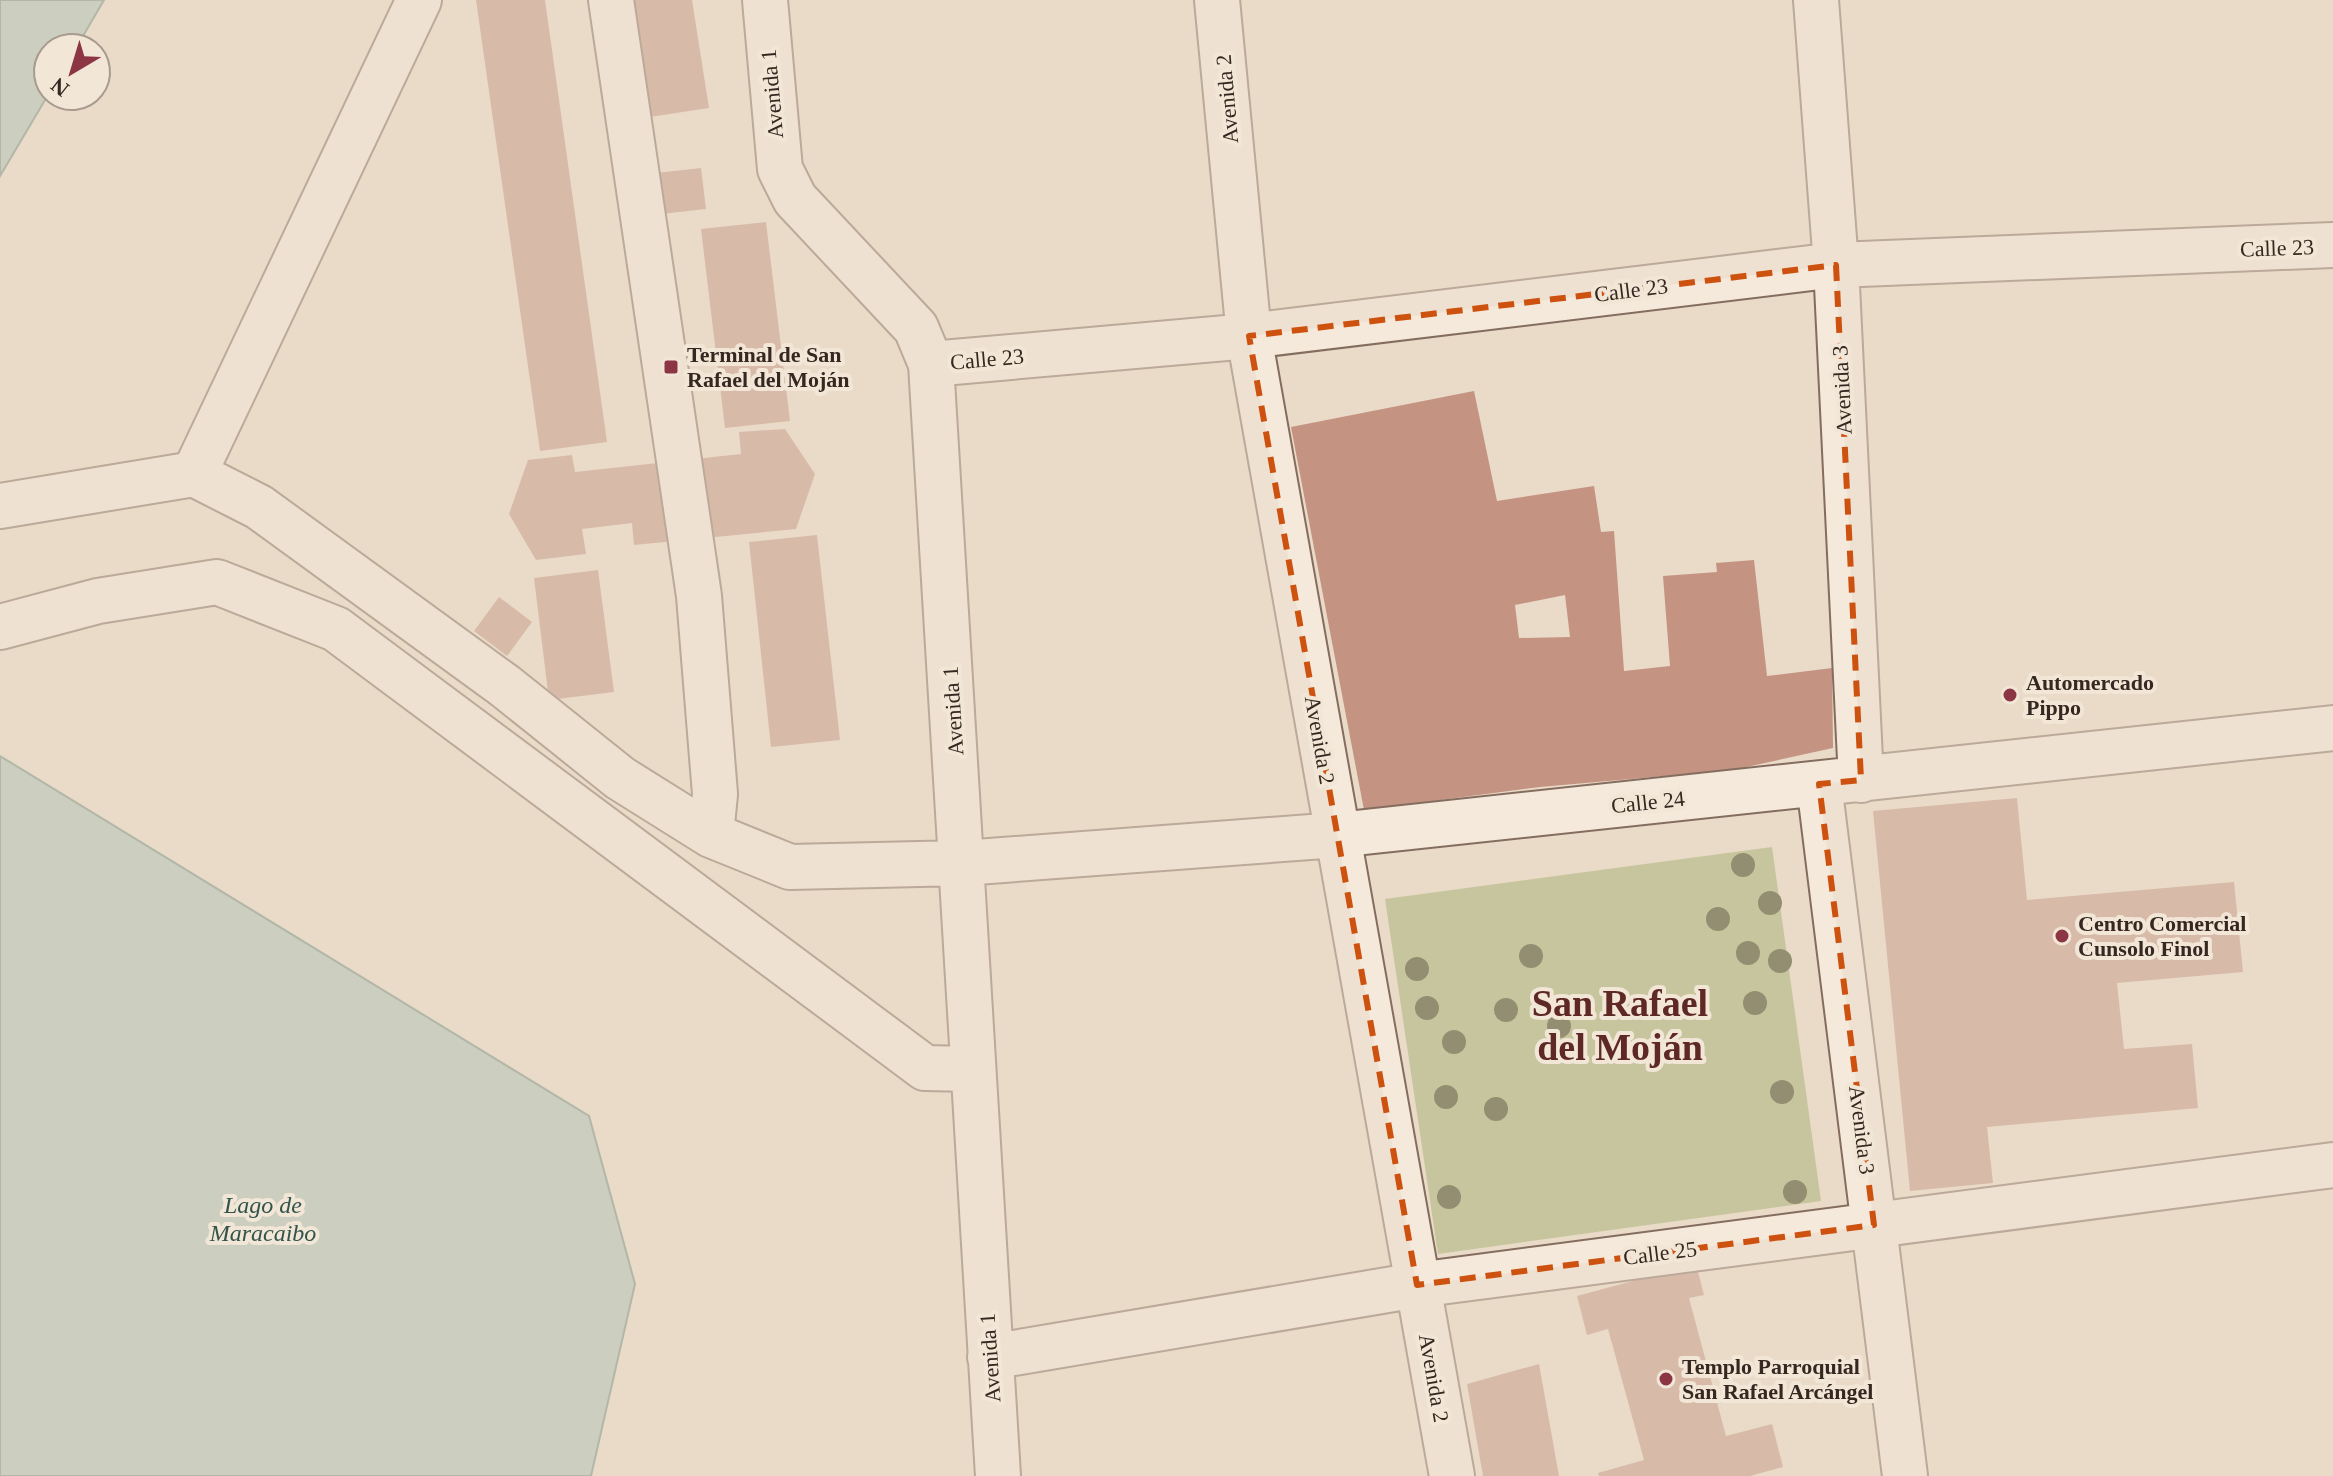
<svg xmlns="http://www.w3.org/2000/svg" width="2333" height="1476" font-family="'Times New Roman',serif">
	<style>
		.green { fill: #c7c59d }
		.water { fill: #a9beb4; stroke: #708c81; stroke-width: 2 }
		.building { fill: #c49382; fill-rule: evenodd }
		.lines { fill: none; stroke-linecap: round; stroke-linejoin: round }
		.minor-casing { stroke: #846d5f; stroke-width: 48 }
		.minor { stroke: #f5e9db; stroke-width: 44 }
		.tree { fill: #938e71 }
		.marked { fill: none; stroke: #cd520f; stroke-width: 6; stroke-dasharray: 16 10; stroke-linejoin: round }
		.poi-dot { fill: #8c3644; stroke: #f2e6d7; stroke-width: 3 }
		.labels { text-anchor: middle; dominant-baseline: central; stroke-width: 8; stroke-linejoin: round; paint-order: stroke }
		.street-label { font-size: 22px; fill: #362821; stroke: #f2e6d7 }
		.poi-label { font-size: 22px; font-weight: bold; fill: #362821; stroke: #f2e6d7; text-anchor: start }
		.water-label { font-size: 24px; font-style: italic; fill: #32544c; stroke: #f2e6d7 }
		.town-label { font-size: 38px; font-weight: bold; fill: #5e2825; stroke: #f2e6d7 }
	</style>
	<rect width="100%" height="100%" fill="#eadac8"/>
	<path class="green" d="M 1772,847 L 1821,1201 L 1438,1254 L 1385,899 Z"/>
	<path class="water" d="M 0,0 L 104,0 L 76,48 L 48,48 L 48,95 L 0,176 Z
		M 0,756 L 589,1116 L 635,1284 L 591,1476 L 0,1476 Z"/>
	<path class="building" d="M 476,0 L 545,0 L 607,442 L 540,451 Z
		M 624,0 L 692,0 L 709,108 L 643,118 Z
		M 701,168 L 706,209 L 661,214 L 656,173 Z
		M 766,222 L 790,421 L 725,428 L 701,229 Z
		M 1474,391 L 1497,501 L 1594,486 L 1601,532 L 1614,531 L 1624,671 L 1670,666 L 1663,576 L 1717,572 L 1716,563 L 1754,560 L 1767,676 L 1832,668 L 1833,748 L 1733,770 L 1540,787 L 1364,810 L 1291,427 ZM 1565,595 L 1570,637 L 1519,638 L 1515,605 Z
		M 785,429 L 815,474 L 796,529 L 634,545 L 632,523 L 582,529 L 586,554 L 536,560 L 509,514 L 528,460 L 572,455 L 575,472 L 741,454 L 739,432 Z
		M 817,535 L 840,740 L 771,747 L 749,542 Z
		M 598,570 L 614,692 L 549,700 L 534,578 Z
		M 499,597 L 532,622 L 507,656 L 474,631 Z
		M 2017,798 L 2027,900 L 2234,882 L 2243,972 L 2117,983 L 2124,1049 L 2192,1044 L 2198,1108 L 1987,1127 L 1993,1183 L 1910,1191 L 1873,811 Z
		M 1696,1264 L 1704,1295 L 1689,1298 L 1726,1436 L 1772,1424 L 1783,1467 L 1750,1476 L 1599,1476 L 1598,1473 L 1644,1460 L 1608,1329 L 1587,1335 L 1577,1296 Z
		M 1539,1364 L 1559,1476 L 1483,1476 L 1467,1384 Z"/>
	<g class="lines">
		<defs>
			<path id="minor" d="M 611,0 L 699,596 L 715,794 L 711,835
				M 765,0 L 780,169 L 795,199 L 916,328 L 931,364 L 998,1476
				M 1217,0 L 1249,336 L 1452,1476
				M 1816,0 L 1836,265 L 1861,780
				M 931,364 L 1249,336 L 1836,265 L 2333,245
				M 194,474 L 419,0
				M 0,506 L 194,474 L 259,507 L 505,686 L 620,778 L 711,835 L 790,867 L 963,863 L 1337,835 L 2333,728
				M 0,627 L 98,601 L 217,582 L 336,629 L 925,1068 L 971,1069
				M 1819,784 L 1905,1476
				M 990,1357 L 1417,1285 L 2333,1165"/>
		</defs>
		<use href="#minor" class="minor-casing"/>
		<use href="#minor" class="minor"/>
	</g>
	<g class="tree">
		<circle cx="1743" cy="865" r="12"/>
		<circle cx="1770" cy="903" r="12"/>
		<circle cx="1718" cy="919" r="12"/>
		<circle cx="1748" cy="953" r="12"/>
		<circle cx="1531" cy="956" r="12"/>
		<circle cx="1780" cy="961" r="12"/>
		<circle cx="1417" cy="969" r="12"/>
		<circle cx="1755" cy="1003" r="12"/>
		<circle cx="1427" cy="1008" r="12"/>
		<circle cx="1506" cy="1010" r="12"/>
		<circle cx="1559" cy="1026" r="12"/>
		<circle cx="1454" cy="1042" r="12"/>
		<circle cx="1782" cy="1092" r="12"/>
		<circle cx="1446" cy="1097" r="12"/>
		<circle cx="1496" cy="1109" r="12"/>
		<circle cx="1795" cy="1192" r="12"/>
		<circle cx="1449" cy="1197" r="12"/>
	</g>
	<path d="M0 0H2333V1476H0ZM 1836,265 L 1861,780 L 1819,784 L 1874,1225 L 1417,1285 L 1249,336 Z" fill="#eadac8" fill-opacity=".55" fill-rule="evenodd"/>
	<path class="marked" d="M 1836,265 L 1861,780 L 1819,784 L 1874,1225 L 1417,1285 L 1249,336 Z"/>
	<g class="poi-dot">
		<rect x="663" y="359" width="16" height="16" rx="4"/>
		<circle cx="2010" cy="695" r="8"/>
		<circle cx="2062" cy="936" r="8"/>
		<circle cx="1666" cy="1379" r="8"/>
	</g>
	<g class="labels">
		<g class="street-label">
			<text transform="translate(772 94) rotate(-95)">Avenida 1</text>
			<text transform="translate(1227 99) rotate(-95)">Avenida 2</text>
			<text transform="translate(2277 248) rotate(-2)">Calle 23</text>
			<text transform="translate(1631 290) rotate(-7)">Calle 23</text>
			<text transform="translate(987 359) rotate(-5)">Calle 23</text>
			<text transform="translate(1842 390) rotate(-93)">Avenida 3</text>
			<text transform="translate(953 711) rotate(-94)">Avenida 1</text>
			<text transform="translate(1320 740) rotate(80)">Avenida 2</text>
			<text transform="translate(1648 802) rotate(-6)">Calle 24</text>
			<text transform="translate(1862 1130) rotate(83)">Avenida 3</text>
			<text transform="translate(1660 1253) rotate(-7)">Calle 25</text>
			<text transform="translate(990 1358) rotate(-94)">Avenida 1</text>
			<text transform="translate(1434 1378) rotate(80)">Avenida 2</text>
		</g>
		<g class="poi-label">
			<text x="687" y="354">Terminal de San<tspan x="687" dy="25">Rafael del Moján</tspan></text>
			<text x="2026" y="682">Automercado<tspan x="2026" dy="25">Pippo</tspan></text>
			<text x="2078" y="923">Centro Comercial<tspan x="2078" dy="25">Cunsolo Finol</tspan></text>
			<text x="1682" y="1366">Templo Parroquial<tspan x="1682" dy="25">San Rafael Arcángel</tspan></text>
		</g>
		<g class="water-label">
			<text x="263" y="1205">Lago de<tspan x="263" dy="28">Maracaibo</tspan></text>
		</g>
		<g class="town-label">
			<text x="1620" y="1003">San Rafael<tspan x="1620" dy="44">del Moján</tspan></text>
		</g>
	</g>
	<g transform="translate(72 72) rotate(218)"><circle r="38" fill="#f2e6d7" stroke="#a79a8e" stroke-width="2"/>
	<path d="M0-6L14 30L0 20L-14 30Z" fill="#8c3644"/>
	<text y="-12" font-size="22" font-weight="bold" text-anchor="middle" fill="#362821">N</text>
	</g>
</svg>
